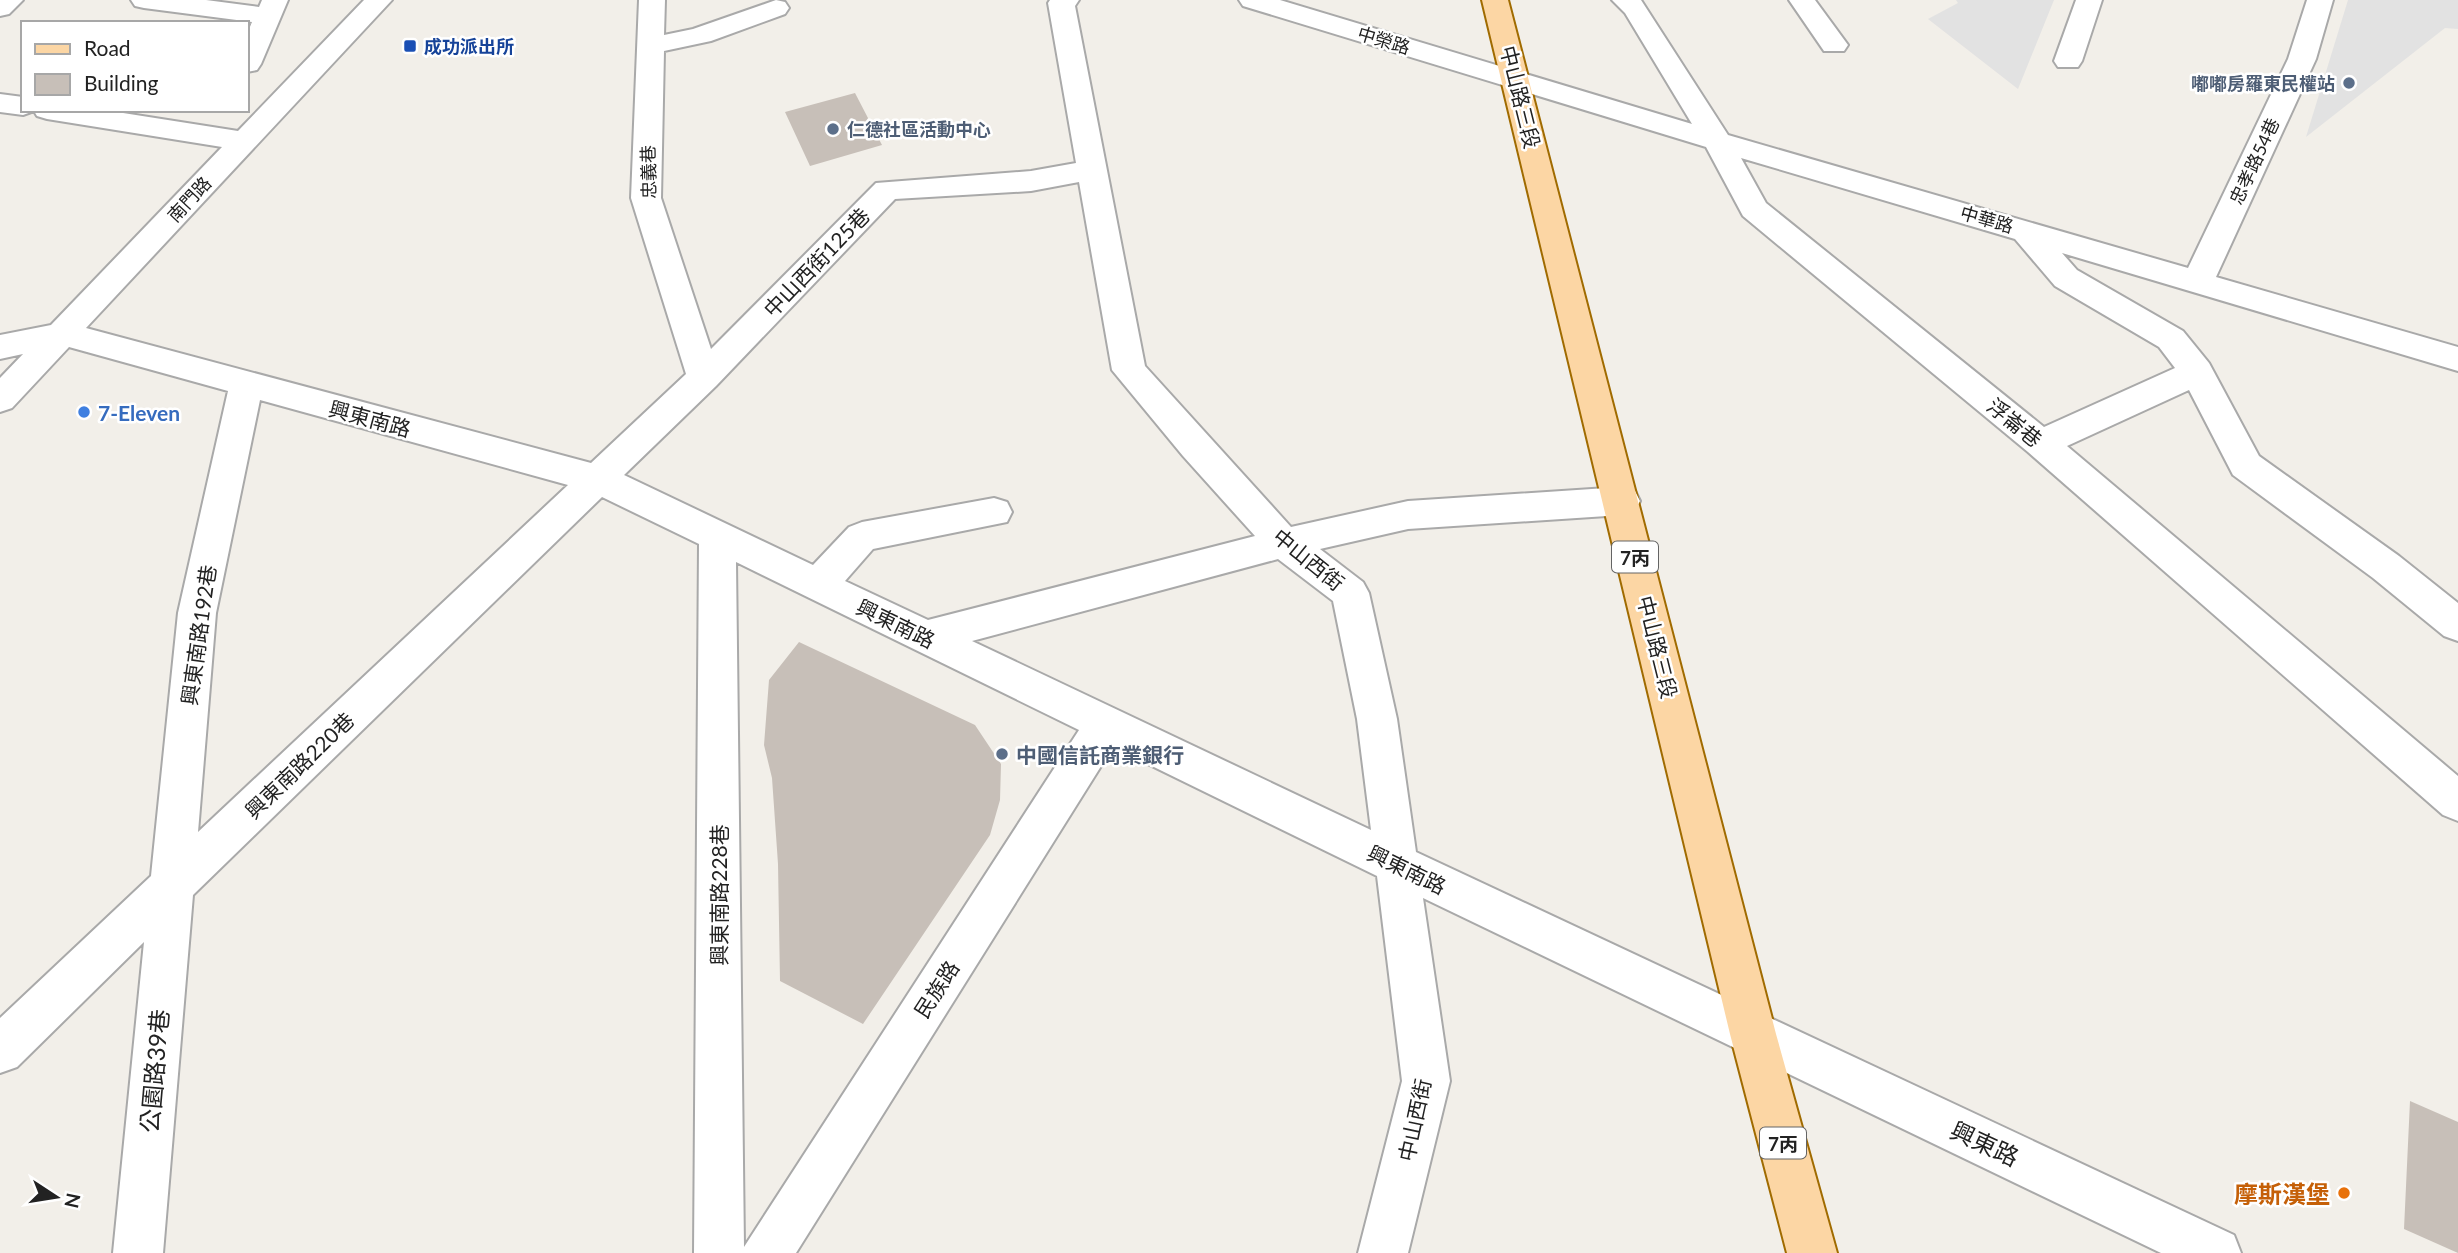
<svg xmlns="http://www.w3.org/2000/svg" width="2458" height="1253" font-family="Lato,'Noto Sans TC',sans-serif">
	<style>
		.parking { fill: #e2e2e2 }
		.building { fill: #c7bfb8 }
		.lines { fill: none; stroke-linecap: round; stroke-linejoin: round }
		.minor-casing { stroke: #a9a9a9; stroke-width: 4 }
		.major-casing { stroke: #a06b00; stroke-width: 4 }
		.minor { fill: #fff; fill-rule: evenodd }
		.major { fill: #fcd6a4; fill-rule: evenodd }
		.transit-dot { fill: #1a4fb4; stroke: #fff; stroke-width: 2.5 }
		.service-dot { fill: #5c6f8a; stroke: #fff; stroke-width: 2.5 }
		.shop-dot { fill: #3f7fe0; stroke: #fff; stroke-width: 2.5 }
		.food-dot { fill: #e8710a; stroke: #fff; stroke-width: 2.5 }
		.labels { text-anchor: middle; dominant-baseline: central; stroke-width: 5; stroke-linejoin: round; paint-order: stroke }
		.far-street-label { font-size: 18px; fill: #222; stroke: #fff }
		.far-transit-label { font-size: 18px; font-weight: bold; fill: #164399; stroke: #fff; text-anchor: start }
		.far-service-label { font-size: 18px; font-weight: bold; fill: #4e5e75; stroke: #fff; text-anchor: end }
		.shield { fill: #fff; stroke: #646464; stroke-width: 2 }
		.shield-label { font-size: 19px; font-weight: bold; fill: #222 }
		.street-label { font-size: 21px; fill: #222; stroke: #fff }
		.shop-label { font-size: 21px; font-weight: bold; fill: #366cbe; stroke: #fff; text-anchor: start }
		.service-label { font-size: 21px; font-weight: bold; fill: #4e5e75; stroke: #fff; text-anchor: start }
		.near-street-label { font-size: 24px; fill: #222; stroke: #fff }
		.near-food-label { font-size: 24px; font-weight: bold; fill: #c56008; stroke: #fff; text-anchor: end }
	</style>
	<rect width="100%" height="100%" fill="#f2efe9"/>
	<path class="parking" d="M 1956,0 L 2054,0 L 2018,89 L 1928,19 L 1958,3 Z
		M 2348,0 L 2458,0 L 2458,29 L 2445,28 L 2306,137 Z"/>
	<path class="building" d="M 855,93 L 882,145 L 810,166 L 785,112 Z
		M 799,642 L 975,725 L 1001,764 L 1000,800 L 990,835 L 863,1024 L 780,981 L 778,864 L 772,778 L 764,745 L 769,680 Z
		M 2410,1101 L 2458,1122 L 2458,1253 L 2404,1229 Z"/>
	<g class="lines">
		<defs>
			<path id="minor" d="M 0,0 L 23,0 L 9,14 L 0,16 Z
				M 131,0 L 206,0 L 259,7 L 262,0 L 288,0 L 261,64 L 257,70 L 247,72 L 247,34 L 252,22 L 144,8 L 135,6 Z
				M 364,0 L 392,0 L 86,328 L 591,463 L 686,374 L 631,198 L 639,0 L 665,0 L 664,35 L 693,29 L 776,0 L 785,2 L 789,8 L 785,14 L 711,41 L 664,51 L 661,198 L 711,349 L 876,183 L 1031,171 L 1076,163 L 1048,3 L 1050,0 L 1079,0 L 1075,6 L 1145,366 L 1291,527 L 1408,501 L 1622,487 L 1635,491 L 1640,501 L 1635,511 L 1622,515 L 1408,529 L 1320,549 L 1363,582 L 1369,593 L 1397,719 L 1416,852 L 2234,1235 L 2241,1253 L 2161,1253 L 1423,898 L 1450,1081 L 1408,1253 L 1358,1253 L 1402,1081 L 1377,876 L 1113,747 L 796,1253 L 694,1253 L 699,544 L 602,497 L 193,895 L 163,1253 L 113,1253 L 144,942 L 17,1067 L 0,1073 L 0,1018 L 151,876 L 178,613 L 228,391 L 69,347 L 12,408 L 0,412 L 0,378 L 23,354 L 0,359 L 0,335 L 51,325 L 222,147 L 47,119 L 37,116 L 34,111 L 23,115 L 0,112 L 0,94 L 23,97 L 23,110 L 104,110 L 238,131 ZM 1079,182 L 1112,370 L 1183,456 L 1255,536 L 928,620 L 845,581 L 873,549 L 1007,522 L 1012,512 L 1007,502 L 994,498 L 862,522 L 849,527 L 813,565 L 624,475 L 716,386 L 895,199 L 1031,191 ZM 260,400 L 568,485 L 198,832 L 216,613 ZM 1278,559 L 1333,601 L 1357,719 L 1371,830 L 972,641 ZM 736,562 L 1079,730 L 744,1247 Z
				M 1239,0 L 1280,0 L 1692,124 L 1625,13 L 1612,0 L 1641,0 L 1728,135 L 2188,268 L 2288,59 L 2307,0 L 2333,0 L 2316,59 L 2216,277 L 2458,347 L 2458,371 L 2062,253 L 2077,270 L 2183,331 L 2209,363 L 2259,456 L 2399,556 L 2458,603 L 2458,641 L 2444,636 L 2373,578 L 2233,475 L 2189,390 L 2067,446 L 2458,776 L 2458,821 L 2443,815 L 2028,452 L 1743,216 L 1706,147 L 1243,6 ZM 1741,158 L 2015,239 L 2055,286 L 2159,347 L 2175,368 L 2044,427 L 1766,203 Z
				M 1789,0 L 1815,0 L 1848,45 L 1844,51 L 1824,51 Z
				M 2076,0 L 2102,0 L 2082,61 L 2078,67 L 2058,67 L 2054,61 Z"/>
			<path id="major" d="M 1482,0 L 1508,0 L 1776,1034 L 1837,1253 L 1787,1253 L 1730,1034 Z"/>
		</defs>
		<use href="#minor" class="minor-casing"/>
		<use href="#major" class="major-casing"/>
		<use href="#minor" class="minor"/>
		<use href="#major" class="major"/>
	</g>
	<rect class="transit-dot" x="403" y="39" width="14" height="14" rx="3.5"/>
	<g class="service-dot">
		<circle cx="2349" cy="83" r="7"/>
		<circle cx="833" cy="129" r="7"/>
		<circle cx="1002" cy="754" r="7"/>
	</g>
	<circle class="shop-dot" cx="84" cy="412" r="7"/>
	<circle class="food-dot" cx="2344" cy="1193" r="7"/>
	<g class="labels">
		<g class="far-street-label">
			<text transform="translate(1384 40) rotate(17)">中榮路</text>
			<text transform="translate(2254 161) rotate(-65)">忠孝路54巷</text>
			<text transform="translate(648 172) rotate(-91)">忠義巷</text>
			<text transform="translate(189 199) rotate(-47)">南門路</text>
			<text transform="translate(1987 219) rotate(16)">中華路</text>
		</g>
		<g class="far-transit-label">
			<text x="424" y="46">成功派出所</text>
		</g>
		<g class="far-service-label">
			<text x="2335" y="83">嘟嘟房羅東民權站</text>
			<text x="847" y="129" text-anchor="start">仁德社區活動中心</text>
		</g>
		<g class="shield">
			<rect x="1612" y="541.5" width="46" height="31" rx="5"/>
			<rect x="1760" y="1127.5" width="46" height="31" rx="5"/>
		</g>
		<g class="shield-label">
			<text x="1635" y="557">7丙</text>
			<text x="1783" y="1143">7丙</text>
		</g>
		<g class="street-label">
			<text transform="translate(1521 97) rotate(76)">中山路三段</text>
			<text transform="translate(816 262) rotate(-46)">中山西街125巷</text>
			<text transform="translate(370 418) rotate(15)">興東南路</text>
			<text transform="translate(2015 422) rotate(39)">浮崙巷</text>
			<text transform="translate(1309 559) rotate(39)">中山西街</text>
			<text transform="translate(896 623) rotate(26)">興東南路</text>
			<text transform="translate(198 635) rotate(-82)">興東南路192巷</text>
			<text transform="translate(1658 647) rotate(76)">中山路三段</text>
			<text transform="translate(299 765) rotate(-44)">興東南路220巷</text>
			<text transform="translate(1407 869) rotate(26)">興東南路</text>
			<text transform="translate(718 895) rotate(-90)">興東南路228巷</text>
			<text transform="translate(936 989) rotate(-57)">民族路</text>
			<text transform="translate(1414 1120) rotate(-78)">中山西街</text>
		</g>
		<g class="shop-label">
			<text x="98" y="412">7-Eleven</text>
		</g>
		<g class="service-label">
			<text x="1016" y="754">中國信託商業銀行</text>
		</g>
		<g class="near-street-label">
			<text transform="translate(154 1071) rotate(-85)">公園路39巷</text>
			<text transform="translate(1985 1143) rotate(25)">興東路</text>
		</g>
		<g class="near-food-label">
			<text x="2330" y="1193">摩斯漢堡</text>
		</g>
	</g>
	<rect x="21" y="21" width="228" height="91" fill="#ffffff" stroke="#a7a7a7" stroke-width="2"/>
	<rect x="35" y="44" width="35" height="10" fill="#fcd6a4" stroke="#a7a7a7" stroke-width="2"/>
	<text x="84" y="56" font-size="21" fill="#222222">Road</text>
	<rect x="35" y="74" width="35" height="21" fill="#c7bfb8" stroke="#a7a7a7" stroke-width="2"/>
	<text x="84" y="91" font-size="21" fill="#222222">Building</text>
	<g transform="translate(56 1197) rotate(102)" stroke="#ffffff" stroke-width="5" paint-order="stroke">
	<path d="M0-5L12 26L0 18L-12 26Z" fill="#222222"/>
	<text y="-10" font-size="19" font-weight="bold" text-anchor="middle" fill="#222222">N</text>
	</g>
</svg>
